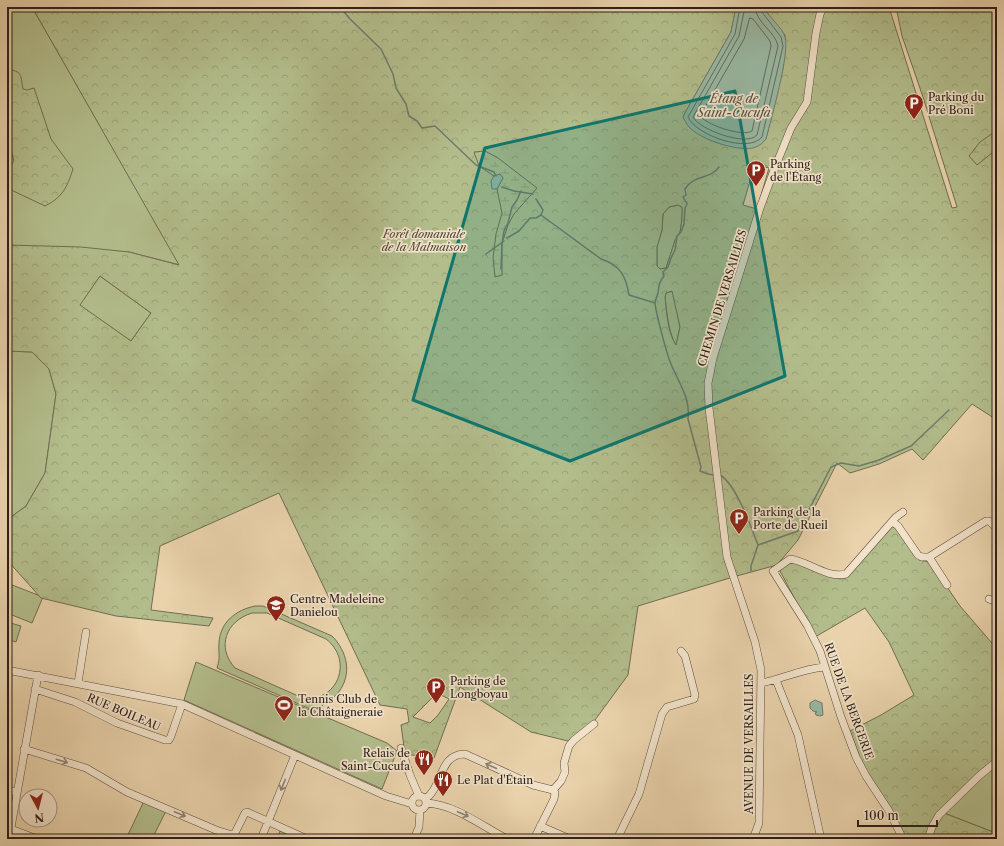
<svg xmlns="http://www.w3.org/2000/svg" width="1004" height="846" font-family="'Libre Caslon Text',serif">
	<style>
		.green { fill: #b3bd8c; stroke: #706e54; fill-rule: evenodd }
		.forest { fill: url(#forest-crowns); stroke: #706e54; fill-rule: evenodd }
		.wetland { fill: url(#wetland-marsh); stroke: #706e54 }
		.water { fill: #99b9a4; stroke: #6e7c6d }
		.lines { fill: none; stroke-linecap: round; stroke-linejoin: round }
		.shore { stroke: #646c60; stroke-width: 1 }
		.stream { stroke: #6e7c6d; stroke-width: 1.5 }
		.minor-casing { stroke: #5d4d3f; stroke-width: 8 }
		.minor { stroke: #f1e2c9; stroke-width: 7 }
		.oneway { stroke: #908172 }
		.marked { fill: #0f766e; fill-opacity: 0.2; stroke: #0f766e; stroke-width: 3; stroke-linejoin: round }
		.labels { text-anchor: middle; dominant-baseline: central; stroke-width: 3.5; stroke-linejoin: round; paint-order: stroke }
		.poi-label { font-size: 11px; fill: #2e201b; stroke: #f1e2c9; text-anchor: start }
		.park-label { font-size: 11px; font-style: italic; fill: #4f4737; stroke: #f1e2c9 }
		.street-label { font-size: 11px; fill: #2e201b; stroke: #f1e2c9 }
		.water-label { font-size: 12px; font-style: italic; fill: #4e4e44; stroke: #f1e2c9 }
	</style>
	<defs>
		<pattern id="forest-crowns" width="20" height="18" patternUnits="userSpaceOnUse"><rect width="20" height="18" fill="#b3bd8c"/><path d="M2 6a3 3 0 1 1 6 0M12 15a3 3 0 1 1 6 0" fill="none" stroke="#9aa278"/></pattern>
		<pattern id="wetland-marsh" width="20" height="14" patternUnits="userSpaceOnUse"><rect width="20" height="14" fill="#b3bd8c"/><path d="M1 5h8M5 5V1M11 12h8M15 12V8" fill="none" stroke="#9aa278"/></pattern>
	</defs>
	<rect width="100%" height="100%" fill="#ead3ac"/>
	<filter id="stains"><feTurbulence type="fractalNoise" baseFrequency=".005" numOctaves="4"/><feColorMatrix values="0 0 0 0 .2 0 0 0 0 .09 0 0 0 0 .02 0 0 0 .5 -.17"/></filter>
	<radialGradient id="worn" r=".72"><stop offset=".6" stop-color="#630" stop-opacity="0"/><stop offset="1" stop-color="#630" stop-opacity=".3"/></radialGradient>
	<path class="green" d="M 7,7 L 32,7 L 180,265 L 129,252 L 7,245 Z
		M 679,205 L 682,207 C 683,211 681,229 680,232 C 679,235 676,237 675,241 C 672,250 669,259 666,268 L 660,269 L 657,266 L 657,246 L 662,230 L 663,214 L 669,207 Z
		M 100,276 L 151,313 L 131,341 L 79,305 Z
		M 673,291 L 680,327 L 676,346 C 668,330 667,314 665,297 L 666,293 Z
		M 7,351 L 32,352 L 49,369 L 56,394 L 45,473 L 26,506 L 7,520 Z
		M 7,583 L 43,597 L 32,623 L 7,613 Z
		M 255,606 L 263,606 L 332,636 C 347,651 353,674 338,693 C 331,701 322,703 317,712 L 217,668 C 221,655 218,655 219,643 C 220,622 236,610 255,606 ZM 252,613 L 267,613 L 326,639 C 353,660 339,700 305,699 L 235,668 C 216,647 226,621 252,613 Z
		M 7,622 L 21,626 L 16,642 L 7,639 Z
		M 196,662 L 387,743 L 397,751 L 382,789 L 184,700 Z
		M 996,757 L 997,829 L 993,832 L 944,813 L 945,807 Z
		M 144,801 L 166,811 L 152,839 L 126,839 Z
		M 280,831 L 298,839 L 277,839 Z"/>
	<path class="forest" d="M 32,7 L 736,7 L 731,32 L 686,111 L 683,117 C 690,124 697,131 704,137 C 713,143 742,150 753,147 C 759,146 762,143 766,139 L 783,68 L 785,35 L 771,19 L 764,7 L 779,7 L 785,10 L 790,7 L 889,7 L 952,208 L 957,207 L 923,97 L 902,36 L 896,7 L 997,7 L 997,420 L 972,404 L 923,460 L 912,449 L 879,464 L 850,473 L 837,463 L 798,540 L 777,565 L 733,577 L 638,606 L 628,675 L 595,720 L 568,741 L 531,732 L 460,687 L 434,758 L 405,754 L 401,725 L 409,722 L 407,709 L 380,705 L 279,493 L 160,546 L 151,610 L 213,618 L 209,626 L 116,616 L 41,598 L 7,560 L 7,520 L 26,506 L 45,473 L 56,394 L 49,369 L 32,352 L 7,351 L 7,245 L 81,247 L 129,252 L 179,265 ZM 755,164 L 769,168 L 757,209 L 743,205 ZM 678,205 L 682,207 C 683,210 681,229 680,232 C 679,235 676,237 675,240 C 672,250 669,259 666,268 L 660,269 L 657,266 L 657,247 L 662,230 L 663,214 L 669,207 ZM 100,276 L 151,313 L 131,341 L 80,305 ZM 672,291 L 680,327 L 676,345 C 667,331 667,313 665,297 L 666,293 ZM 437,693 L 449,699 L 438,715 L 430,723 L 413,717 Z
		M 7,69 C 23,72 20,74 23,89 L 27,90 L 34,88 L 51,139 L 73,169 C 67,187 63,197 45,206 L 9,189 L 7,186 L 7,170 L 14,161 L 11,149 L 7,142 Z
		M 891,526 L 899,530 L 919,560 L 930,562 L 960,606 L 997,649 L 997,756 L 945,807 L 944,813 L 993,832 L 997,829 L 997,839 L 904,839 L 862,763 L 850,731 L 881,715 L 914,695 L 889,642 L 865,608 L 815,637 L 780,571 L 784,564 L 790,559 L 840,579 L 846,578 Z"/>
	<path class="wetland" d="M 993,133 L 997,134 L 997,149 L 977,165 L 969,156 L 980,142 Z
		M 485,151 L 498,158 L 537,188 L 514,214 L 508,225 L 502,243 L 502,275 L 495,277 L 493,258 L 496,234 L 502,213 L 497,189 L 503,178 L 500,174 L 494,176 L 479,166 L 474,152 Z"/>
	<path class="water" d="M 736,7 L 764,7 C 768,17 783,28 785,37 C 790,54 771,119 766,139 C 762,144 759,146 753,148 C 736,151 702,140 690,128 C 687,125 685,121 683,117 L 686,111 L 731,32 Z
		M 500,174 L 503,178 L 497,189 L 492,189 L 491,181 L 494,176 Z
		M 815,700 L 822,703 L 823,715 L 820,716 L 816,715 L 815,713 L 817,712 L 813,711 L 810,708 L 810,703 Z"/>
	<g class="lines">
		<path class="shore" d="M 740,7 L 735,34 L 688,117 C 696,135 748,154 762,137 L 783,46 L 781,37 L 762,12 L 760,7
			M 745,7 L 739,36 L 693,117 C 700,130 747,147 757,135 L 778,46 C 775,31 756,23 755,7
			M 750,18 L 753,19 L 770,41 L 771,46 L 752,131 C 742,137 707,125 700,116 L 744,39 Z"/>
		<path class="stream" d="M 340,7 L 350,19 L 381,49 L 393,74 L 396,88 L 406,104 L 409,116 L 417,121 L 422,128 L 435,126 L 476,165 L 494,172 L 496,176
			M 502,187 L 514,191 L 533,194
			M 536,199 L 543,210 L 541,215 L 601,259 C 620,265 626,276 629,295 L 655,303
			M 507,238 L 519,231 L 530,218 L 536,218 L 541,215
			M 486,254 L 504,241
			M 501,269 L 502,243 L 504,231 L 508,223 L 512,207 L 517,200 L 521,191
			M 714,475 L 708,474 L 700,471 L 701,467 L 688,419 C 691,398 678,382 671,364 C 667,355 655,310 655,302 C 656,299 657,296 658,293 C 659,286 659,282 664,276 L 663,272 L 668,267 L 671,258 L 675,250 L 677,236 L 681,232 L 684,224 L 685,208 L 687,204 L 683,197 L 686,195 L 685,189 C 694,174 710,180 719,167
			M 720,475 C 736,484 751,527 758,545 L 751,566 L 751,571
			M 758,545 L 798,531 L 831,467 L 841,463 L 859,466 L 879,460 L 911,446 L 949,410"/>
		<defs>
			<path id="minor" d="M 893,522 L 898,526 L 918,555 L 922,557 L 929,557 L 986,521 L 989,521 L 997,528
				M 929,557 L 947,585
				M 989,599 L 997,602
				M 7,670 L 182,704 L 386,796 L 412,804
				M 776,680 L 798,735 L 821,839
				M 78,683 L 86,632
				M 761,683 C 782,679 802,669 824,667
				M 35,689 L 75,702 L 117,723 L 165,740 L 169,740 L 171,736 L 182,704
				M 401,748 L 410,775 L 419,796
				M 24,749 L 86,768 L 127,792 L 216,830 L 232,835 L 235,833 L 245,813 L 247,812 L 307,839
				M 7,790 L 17,792
				M412 803a7 7 0 1 1 14 0a7 7 0 1 1-14 0Z
				M 425,799 C 443,788 438,754 465,754 L 533,785 L 553,790
				M 426,803 C 454,804 482,826 507,839
				M 540,826 L 570,839
				M 11,829 L 37,839
				M 9,839 L 38,675
				M 261,839 L 295,755
				M 414,839 L 419,827 L 420,810
				M 534,839 L 554,799 L 555,793 L 553,790 L 561,781 L 565,772 L 564,763 L 569,746 L 574,740 L 594,724
				M 617,839 L 639,794 L 662,714 L 667,707 L 694,699 L 695,695 L 685,656 L 681,651
				M 753,839 L 759,823 L 761,670 L 755,642 L 727,557 L 709,408 L 708,383 L 713,358 L 760,208 L 776,165 L 791,128 L 807,102 L 816,33 L 820,14 L 824,7
				M 903,839 L 889,811 L 866,776 L 856,757 L 841,717 L 820,651 L 807,625 L 773,571 L 790,559 C 808,561 827,579 846,574 L 896,517 L 903,512
				M 928,839 L 932,827 L 939,815 L 979,776 L 997,761"/>
		</defs>
		<use href="#minor" class="minor-casing"/>
		<use href="#minor" class="minor"/>
	</g>
	<defs><path id="oneway-shaft" d="M-6 0H5M1.5-3L5.5 0L1.5 3" fill="none" stroke-width="1.6" stroke-linecap="round" stroke-linejoin="round"/></defs>
	<g class="oneway">
		<use href="#oneway-shaft" transform="translate(62 761) rotate(17)"/>
		<use href="#oneway-shaft" transform="translate(491 766) rotate(-156)"/>
		<use href="#oneway-shaft" transform="translate(283 785) rotate(112)"/>
		<use href="#oneway-shaft" transform="translate(180 814) rotate(23)"/>
		<use href="#oneway-shaft" transform="translate(463 814) rotate(23)"/>
	</g>
	<path class="marked" d="M 735,91 L 785,376 L 570,461 L 413,400 L 485,148 Z"/>
	<defs>
		<symbol id="parking-pin" viewBox="-11 -11 22 30"><path d="M0 17L-7.5 6A9.5 9.5 0 1 1 7.5 6Z" fill="#8f2418" stroke="#f1e2c9"/><path d="M-3.5-5.5H1a3.5 3.5 0 0 1 0 7H-1V5.5H-3.5ZM-1-3.4V-.6H.8a1.4 1.4 0 0 0 0-2.8Z" fill="#fff"/></symbol>
		<symbol id="school-pin" viewBox="-11 -11 22 30"><path d="M0 17L-7.5 6A9.5 9.5 0 1 1 7.5 6Z" fill="#8f2418" stroke="#f1e2c9"/><path d="M0-5L7-2L0 1L-7-2ZM-4 1L0 2.5L4 1V4Q0 6-4 4Z" fill="#fff"/></symbol>
		<symbol id="stadium-pin" viewBox="-11 -11 22 30"><path d="M0 17L-7.5 6A9.5 9.5 0 1 1 7.5 6Z" fill="#8f2418" stroke="#f1e2c9"/><path d="M0-5a6.5 5 0 1 0 0 10a6.5 5 0 1 0 0-10ZM-3.5-1.8h7v3.6h-7Z" fill="#fff"/></symbol>
		<symbol id="restaurant-pin" viewBox="-11 -11 22 30"><path d="M0 17L-7.5 6A9.5 9.5 0 1 1 7.5 6Z" fill="#8f2418" stroke="#f1e2c9"/><path d="M-5-6h1v4h1v-4h1v4h1v-4h1v5L-1.5 .5V6h-2V.5L-5-1ZM5-6V6H3V1.5H1.5Q1.5-4 5-6Z" fill="#fff"/></symbol>
	</defs>
	<g fill-rule="evenodd">
		<use href="#parking-pin" x="903" y="92" width="22" height="30"/>
		<use href="#parking-pin" x="745" y="159" width="22" height="30"/>
		<use href="#parking-pin" x="728" y="507" width="22" height="30"/>
		<use href="#school-pin" x="265" y="594" width="22" height="30"/>
		<use href="#parking-pin" x="425" y="676" width="22" height="30"/>
		<use href="#stadium-pin" x="273" y="694" width="22" height="30"/>
		<use href="#restaurant-pin" x="413" y="748" width="22" height="30"/>
		<use href="#restaurant-pin" x="432" y="769" width="22" height="30"/>
	</g>
	<g class="labels">
		<g class="poi-label">
			<text x="928" y="97">Parking du<tspan x="928" dy="13">Pré Boni</tspan></text>
			<text x="770" y="164">Parking<tspan x="770" dy="13">de l'Étang</tspan></text>
			<text x="753" y="512">Parking de la<tspan x="753" dy="13">Porte de Rueil</tspan></text>
			<text x="290" y="599">Centre Madeleine<tspan x="290" dy="13">Danielou</tspan></text>
			<text x="450" y="681">Parking de<tspan x="450" dy="13">Longboyau</tspan></text>
			<text x="298" y="699">Tennis Club de<tspan x="298" dy="13">la Châtaigneraie</tspan></text>
			<text x="410" y="753" text-anchor="end">Relais de<tspan x="410" dy="13">Saint-Cucufa</tspan></text>
			<text x="457" y="780">Le Plat d'Étain</text>
		</g>
		<g class="park-label">
			<text x="424" y="234">Forêt domaniale<tspan x="424" dy="13">de la Malmaison</tspan></text>
		</g>
		<g class="street-label">
			<text transform="translate(722 298) rotate(-73)">CHEMIN DE VERSAILLES</text>
			<text transform="translate(849 701) rotate(70)">RUE DE LA BERGERIE</text>
			<text transform="translate(124 712) rotate(23)">RUE BOILEAU</text>
			<text transform="translate(749 744) rotate(-90)">AVENUE DE VERSAILLES</text>
		</g>
		<g class="water-label">
			<text x="734" y="98">Étang de<tspan x="734" dy="14">Saint-Cucufa</tspan></text>
		</g>
	</g>
	<rect width="1004" height="846" fill="none" stroke="#ead3ac" stroke-width="24"/>
	<rect x="8" y="8" width="988" height="830" fill="none" stroke="#2e201b" stroke-width="2"/>
	<rect x="12" y="12" width="980" height="822" fill="none" stroke="#2e201b"/>
	<g transform="translate(38 808) rotate(173)"><circle r="19" fill="#f1e2c9" stroke="#a39483"/>
	<path d="M0-3L7 15L0 10L-7 15Z" fill="#8f2418"/>
	<text y="-6" font-size="11" font-weight="bold" text-anchor="middle" fill="#2e201b">N</text>
	</g>
	<path d="M858 820v6h79v-6" fill="none" stroke="#2e201b" stroke-width="2"/>
	<text x="864" y="820" font-size="12" fill="#2e201b" stroke="#f1e2c9" stroke-width="3" paint-order="stroke">100 m</text>
	<rect width="100%" height="100%" filter="url(#stains)"/>
	<rect width="100%" height="100%" fill="url(#worn)"/>
</svg>
